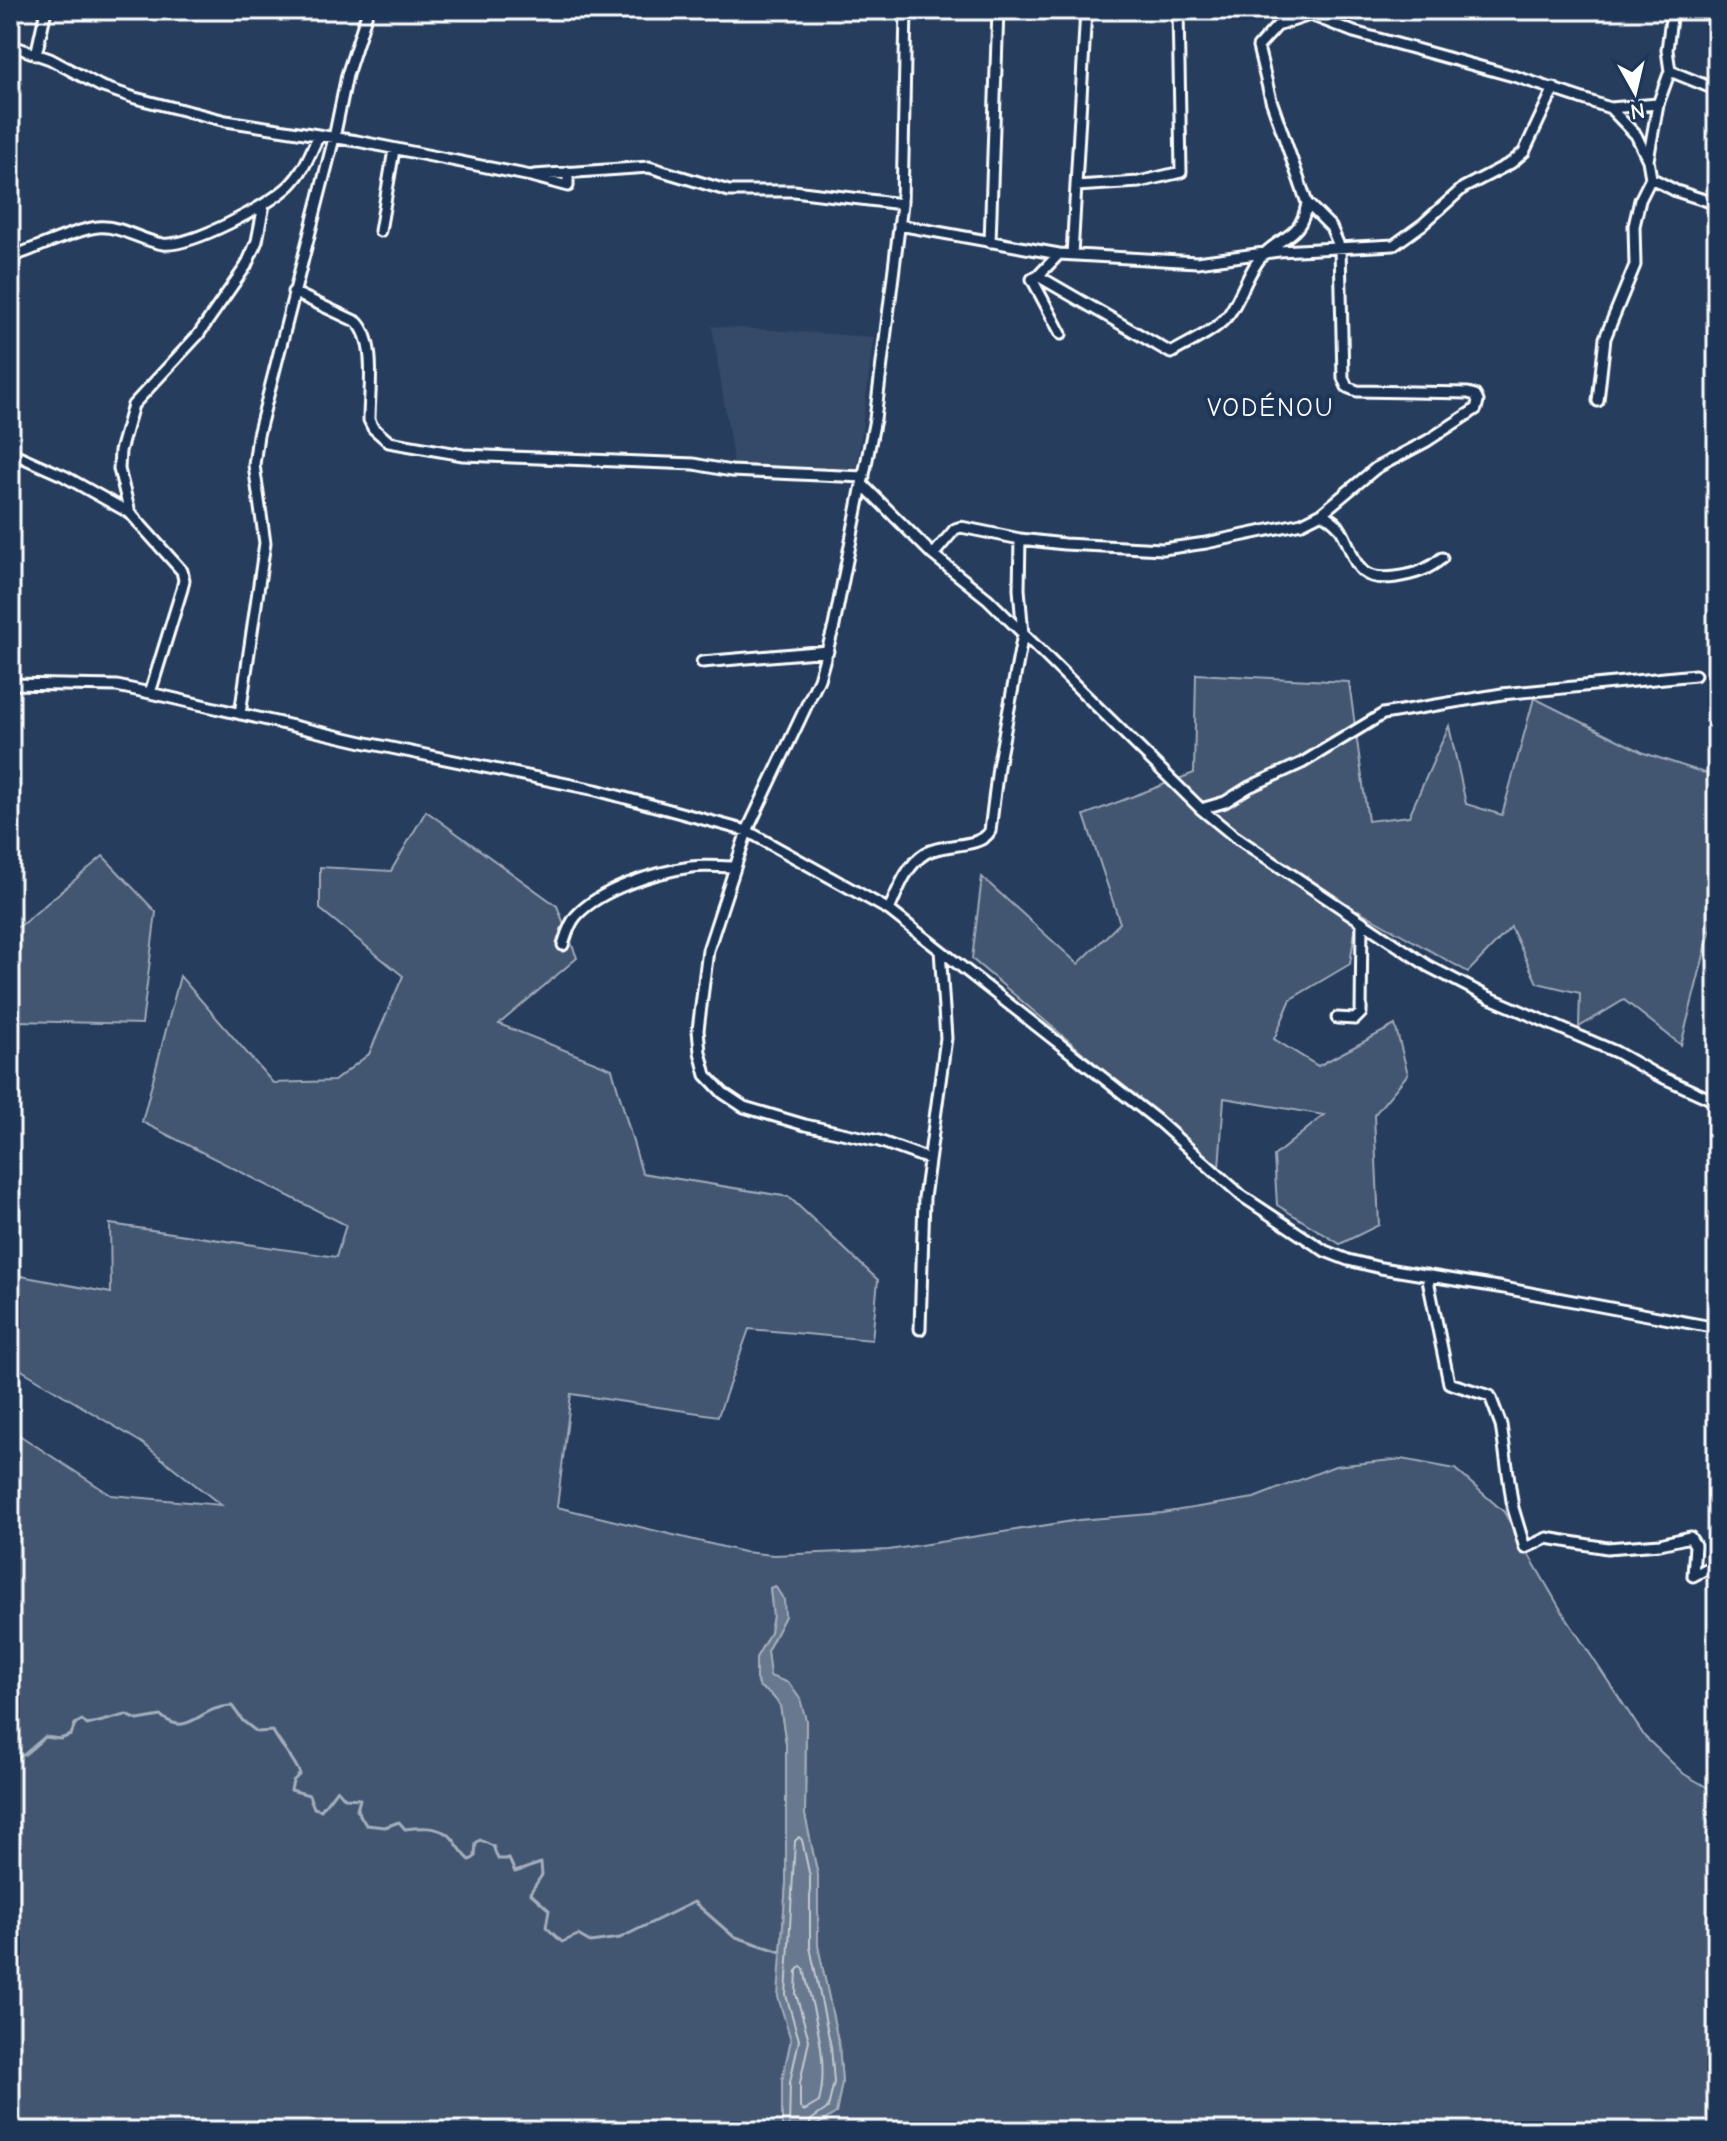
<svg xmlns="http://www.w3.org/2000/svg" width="1727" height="2141" font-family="'Comic Neue',sans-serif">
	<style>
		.built { fill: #344a68 }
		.green { fill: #425672; stroke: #a0aab8; stroke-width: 2 }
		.water { fill: #67788e; stroke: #a4aebb; stroke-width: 2 }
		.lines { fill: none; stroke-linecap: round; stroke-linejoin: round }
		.shore { stroke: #c2c9d2; stroke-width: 2 }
		.stream { stroke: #a4aebb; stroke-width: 3 }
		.street-casing { stroke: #fff; stroke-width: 15 }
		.street { stroke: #1d3557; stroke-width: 9 }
		.labels { text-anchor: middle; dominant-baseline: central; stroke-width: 8; stroke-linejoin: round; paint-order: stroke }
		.quarter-label { font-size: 26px; letter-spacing: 2px; fill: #fff; stroke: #1d3557 }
	</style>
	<rect width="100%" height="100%" fill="#263d5e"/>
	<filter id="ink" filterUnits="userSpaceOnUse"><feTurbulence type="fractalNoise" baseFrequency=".0125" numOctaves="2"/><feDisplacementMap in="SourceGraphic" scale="16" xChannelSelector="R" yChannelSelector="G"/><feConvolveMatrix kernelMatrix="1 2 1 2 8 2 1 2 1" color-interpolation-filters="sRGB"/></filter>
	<g filter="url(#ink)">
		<path class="built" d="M 712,326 L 874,337 L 856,474 L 734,466 Z"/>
		<path class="green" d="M 1196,674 L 1349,682 L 1368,821 L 1409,816 L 1449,726 L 1466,804 L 1502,815 L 1534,698 L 1644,753 L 1717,777 L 1717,876 L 1708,877 L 1713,920 L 1681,1045 L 1624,1000 L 1579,1027 L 1580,993 L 1537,983 L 1511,927 L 1468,972 L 1358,910 L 1350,964 L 1291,999 L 1274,1039 L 1318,1066 L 1395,1025 L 1408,1074 L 1374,1115 L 1379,1225 L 1340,1244 L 1277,1205 L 1274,1156 L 1324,1115 L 1224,1098 L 1219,1168 L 972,959 L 982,877 L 1078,964 L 1120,923 L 1084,815 L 1194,773 Z
			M 426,811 L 557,906 L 577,958 L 499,1024 L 612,1069 L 642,1173 L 789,1197 L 878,1280 L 872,1340 L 749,1329 L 718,1416 L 571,1394 L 557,1507 L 744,1552 L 774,1555 L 889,1550 L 1079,1520 L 1162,1513 L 1254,1498 L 1335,1466 L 1402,1459 L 1455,1469 L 1504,1512 L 1561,1610 L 1645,1737 L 1684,1774 L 1717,1793 L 1717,2131 L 815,2131 L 817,2125 L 836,2113 L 842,2082 L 839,2046 L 818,1946 L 818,1876 L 805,1815 L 806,1720 L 789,1683 L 770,1677 L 767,1651 L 785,1616 L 770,1588 L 773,1616 L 770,1633 L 756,1658 L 756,1679 L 760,1687 L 771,1694 L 780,1705 L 786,1743 L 786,1883 L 781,1952 L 786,2021 L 791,2040 L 782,2081 L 782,2131 L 10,2131 L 10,1429 L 111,1495 L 221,1505 L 142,1443 L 10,1363 L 10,1274 L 111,1293 L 110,1224 L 336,1257 L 346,1225 L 142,1122 L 180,976 L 273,1083 L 334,1081 L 369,1054 L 403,976 L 320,909 L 320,867 L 391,871 Z
			M 103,856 L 156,912 L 142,1024 L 18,1021 L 10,1044 L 10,925 L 19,927 Z"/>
		<path class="water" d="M 775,1586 L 784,1600 L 785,1616 L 767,1651 L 770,1676 L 789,1683 L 800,1699 L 806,1720 L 805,1815 L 818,1876 L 818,1946 L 839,2046 L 842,2082 L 836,2113 L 817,2125 L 815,2131 L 782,2131 L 782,2081 L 791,2040 L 778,1997 L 786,1883 L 786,1743 L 780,1705 L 771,1694 L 760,1687 L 756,1679 L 756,1658 L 770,1633 L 773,1616 L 770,1588 Z"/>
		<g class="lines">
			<path class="shore" d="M 801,1966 L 804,1969 C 813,2012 830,2059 819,2102 L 804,2111 L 800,2108 L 800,2083 L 809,2040 L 796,1994 L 797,1970 Z
				M 789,2131 L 790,2082 L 799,2040 L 786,1995 L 795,1841 L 799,1837 L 802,1840 L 810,1877 L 810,1947 L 831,2047 L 834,2082 L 828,2108 L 811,2120 L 808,2131"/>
			<path class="stream" d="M 10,1761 L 25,1754 L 45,1737 L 60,1739 L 71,1735 L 75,1724 L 82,1720 L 87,1725 L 126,1715 L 138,1720 L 161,1716 C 190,1739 198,1706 232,1706 L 243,1721 L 257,1732 L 273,1731 C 281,1747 294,1758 300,1774 L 293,1781 L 291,1790 L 309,1795 L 314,1808 L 321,1810 L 337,1789 L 345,1798 L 360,1799 L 357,1810 L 366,1825 L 385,1827 L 399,1822 L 405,1829 C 420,1827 436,1826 449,1835 C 455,1839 460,1852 470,1860 L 475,1857 L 476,1843 L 480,1840 L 493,1846 L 498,1859 L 509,1859 L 515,1872 L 541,1863 L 542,1875 L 530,1893 L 549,1910 L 546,1927 L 562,1942 L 578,1935 L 590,1942 L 620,1938 L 694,1902 L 733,1936 L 781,1952"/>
			<defs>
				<path id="street" d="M 906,10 L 902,204 L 875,419 L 834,626 L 819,679 L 747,831 L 708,950 L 698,1030 L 700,1052 L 706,1075 L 723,1093 L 744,1107 L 805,1125 L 879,1141 L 929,1159
					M 1298,10 L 1354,32 L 1517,77 L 1610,108 L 1636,135 L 1648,160
					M 1672,10 L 1667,50 L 1670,71 L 1658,104 L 1648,160 L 1651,178 L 1676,191 L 1717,204
					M 10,45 L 50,59 L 100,86 L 135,98 L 226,121 L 357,141 L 531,176 L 568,186 L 568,172
					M 36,55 L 46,10
					M 1670,71 L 1717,90
					M 1610,108 L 1658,104
					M 534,175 L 649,167 L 729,191 L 794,191 L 902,204
					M 1076,186 L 1139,182 L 1181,172 L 1178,10
					M 899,225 L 1059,254 L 1197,262 L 1279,251 L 1394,245 L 1423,224 L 1463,188 L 1511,163 L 1524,152 L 1554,88
					M 380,231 L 394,150
					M 990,242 L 998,10
					M 1072,255 L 1086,10
					M 10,257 C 33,250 76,229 98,227 C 120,225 141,241 163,244 C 191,247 270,205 290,185 C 304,171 310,154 318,137
					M 1038,276 L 1059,254
					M 293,292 L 357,322 C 377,342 369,392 369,420 L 373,428 L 389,442 L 463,455 L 694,464 L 731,471 L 864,477
					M 1061,334 L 1032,279 L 1038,276 L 1171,353 C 1189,342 1217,331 1229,314 C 1242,296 1248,270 1264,254 C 1284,234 1301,238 1307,203 L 1271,100 L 1258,47 L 1277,26 L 1325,10
					M 1598,401 L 1605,338 L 1635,265 L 1634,226 L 1640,200 L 1651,178
					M 10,452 L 64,476 L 130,513 L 182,571 L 184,580 L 182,589 L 150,693
					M 863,485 L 933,555 L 988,599 L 1201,809 L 1234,836 L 1428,966 L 1488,997 L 1616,1052 L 1655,1074 L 1717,1102
					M 130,513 L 119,469 L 120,451 L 133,405 L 198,335 L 246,266 L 257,241 L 264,205
					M 1322,513 C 1329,518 1337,522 1341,530 C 1357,557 1352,583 1396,577 C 1415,574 1428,570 1442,558
					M 933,555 L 955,529 L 961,527 L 1020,539 L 1064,544 L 1163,549 L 1206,543 L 1302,523 L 1322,513 L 1376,468 L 1427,441 L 1476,409 L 1478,401 L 1475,395 L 1468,393 L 1357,391 L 1347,387 L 1343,378 L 1340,248 L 1331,227 L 1307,203
					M 702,662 L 828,651
					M 10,684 L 117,686 L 150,693 L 367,743 L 596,790 L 747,831 L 889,910 L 1158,1121 L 1242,1196 L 1325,1251 L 1348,1260 L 1381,1268 L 1504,1288 L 1717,1328
					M 240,714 L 265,543 L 254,465 L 258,435 L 334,138 L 347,75 L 368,10
					M 1201,809 L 1225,802 L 1249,787 L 1302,763 L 1383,714 L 1502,694 L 1695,675
					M 889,910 C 898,890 906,865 926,853 C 945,842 980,849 990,831 L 998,767 L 1023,634 L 1019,589 L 1020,539
					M 563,945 C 566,936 569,924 576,916 C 600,889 656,872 691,867 C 705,865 721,867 735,867
					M 1337,1018 L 1355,1019 L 1361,1013 L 1362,924
					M 1427,1275 L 1449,1383 L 1490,1396 L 1501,1425 L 1513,1508 L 1525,1548 L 1547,1538 L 1607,1548 L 1660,1544 L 1690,1537 L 1695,1545 L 1693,1576 L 1717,1563
					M 920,1329 L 924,1198 L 946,1038 L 940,950"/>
			</defs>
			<use href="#street" class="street-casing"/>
			<use href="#street" class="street"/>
		</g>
	</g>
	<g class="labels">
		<g class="quarter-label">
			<text x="1271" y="408">VODÉNOU</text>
		</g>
	</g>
	<rect width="1727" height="2141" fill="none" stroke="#1d3557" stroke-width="40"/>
	<rect x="20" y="20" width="1687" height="2101" fill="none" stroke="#fff" stroke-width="3" filter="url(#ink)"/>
	<g transform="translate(1635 92) rotate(172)" stroke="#1d3557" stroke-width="6" paint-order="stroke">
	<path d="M0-6L14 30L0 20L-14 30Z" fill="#ffffff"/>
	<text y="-12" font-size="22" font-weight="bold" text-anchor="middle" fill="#ffffff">N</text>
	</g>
</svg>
